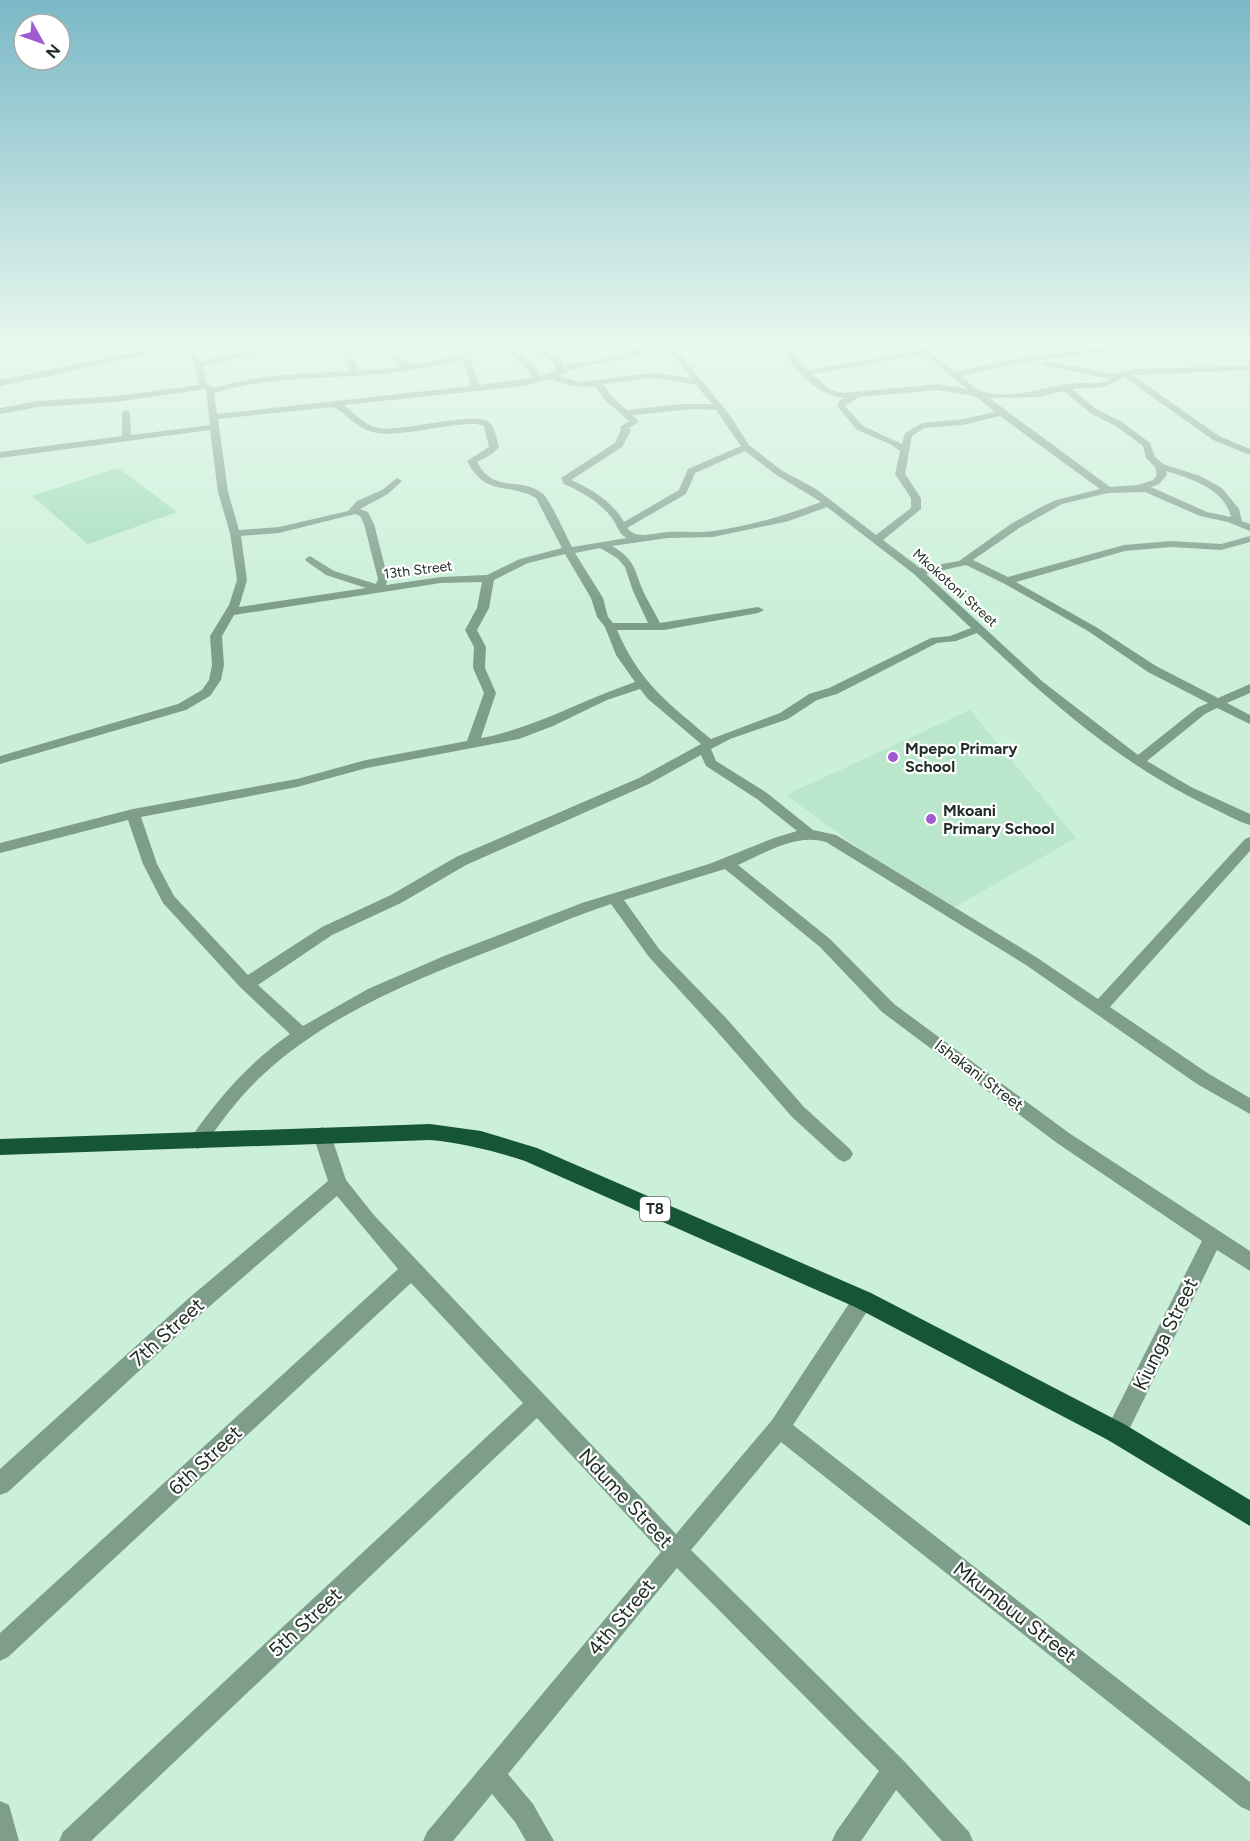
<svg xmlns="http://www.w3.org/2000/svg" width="1250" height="1841" font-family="Figtree,sans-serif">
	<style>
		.built { fill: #bae6cc }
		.green { fill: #a3ddbb }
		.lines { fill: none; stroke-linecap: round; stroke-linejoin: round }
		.minor { fill: #7f9d8b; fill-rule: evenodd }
		.trunk { fill: #175538; fill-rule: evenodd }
		.poi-dot { fill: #9f5bd0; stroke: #fff; stroke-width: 2 }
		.labels { text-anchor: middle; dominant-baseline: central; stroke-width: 4.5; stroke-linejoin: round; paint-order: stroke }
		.far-street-label { font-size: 14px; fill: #212f26; stroke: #fff }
		.shield { fill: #fff; stroke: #646d67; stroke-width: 1.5 }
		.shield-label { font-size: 15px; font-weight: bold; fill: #212f26 }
		.poi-label { font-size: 16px; font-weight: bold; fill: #212f26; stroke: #fff; text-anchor: start }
		.street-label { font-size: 16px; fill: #212f26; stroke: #fff }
		.near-street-label { font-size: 20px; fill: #212f26; stroke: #fff }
	</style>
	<rect width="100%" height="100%" fill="#cbf0d9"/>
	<path class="built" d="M 970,710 L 1076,838 L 946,912 L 786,795 Z"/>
	<path class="green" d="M 118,468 L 177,512 L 88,544 L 32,496 Z"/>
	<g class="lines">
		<path class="minor" d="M 10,346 L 31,346 L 0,352 L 0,348 Z
			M 165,346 L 180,346 L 55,375 L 0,386 L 0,380 Z
			M 184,346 L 192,346 L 201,361 L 276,346 L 292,346 L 203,366 L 206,382 L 214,388 C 257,374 305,374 350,371 L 341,346 L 349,346 L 358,371 L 402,367 L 387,353 L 387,346 L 395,346 L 394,350 L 410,365 L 454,357 L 478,346 L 489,346 L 470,356 L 479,385 L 532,378 L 528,370 L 502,346 L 511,346 L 535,367 L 539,376 L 556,370 L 553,362 L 538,354 L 535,346 L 543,346 L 545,351 L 560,359 L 563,366 L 604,359 L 644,346 L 657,346 C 628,365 587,359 558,376 L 581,382 L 653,373 L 691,378 L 665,346 L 673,346 L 729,414 L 749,445 L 781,470 L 816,489 L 876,535 L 911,508 L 911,498 L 895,474 L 900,451 L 890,444 L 857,430 L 837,406 L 839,401 L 844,398 C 813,394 796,369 777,346 L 786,346 L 808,370 L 919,351 L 914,346 L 923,346 L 956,372 C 1018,358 1083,346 1147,346 L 1013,364 L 961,376 C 968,381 975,390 983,392 C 1014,400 1046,386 1075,383 C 1088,382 1100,386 1111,379 L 1042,365 L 1042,361 L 1045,361 L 1115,374 L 1136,369 L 1250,366 L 1250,370 L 1132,375 L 1219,436 L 1250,449 L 1250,455 L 1213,440 L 1123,376 C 1105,391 1095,387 1072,389 L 1096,409 L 1122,422 L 1150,443 L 1155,457 L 1163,464 L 1200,476 L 1222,488 L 1239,509 L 1242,521 L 1250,524 L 1250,531 L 1228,522 L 1200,516 L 1145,492 L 1108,493 L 1062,504 L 1019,528 L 973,560 L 1008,577 L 1124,545 L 1171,541 L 1221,544 L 1250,536 L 1250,542 L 1221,550 L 1171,547 L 1125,551 L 1016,582 L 1096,627 L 1156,666 L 1218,698 L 1250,684 L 1250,693 L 1227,703 L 1250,715 L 1250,724 L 1217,708 L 1205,714 L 1147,761 L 1191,787 L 1250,814 L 1250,825 C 1236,821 1222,812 1208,806 C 1120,764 1047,699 977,633 L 956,641 L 937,643 L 837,694 L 817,700 L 788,719 L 730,739 L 711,749 L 716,761 L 767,793 L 813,830 L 836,835 L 1036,957 L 1098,999 L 1245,839 L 1250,837 L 1250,851 L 1110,1007 L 1209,1074 L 1250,1098 L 1250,1114 L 1197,1084 L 1026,965 L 826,842 C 795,833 766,853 738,865 L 830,939 L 894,1004 L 1069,1133 L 1250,1251 L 1250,1271 L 1217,1250 L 1124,1440 L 1116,1443 L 1108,1440 L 1105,1432 L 1202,1241 L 1057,1143 L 882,1012 L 820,947 L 725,869 L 624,900 L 659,949 L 726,1018 L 804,1107 L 850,1149 L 853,1154 L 850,1159 L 844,1162 L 838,1159 L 792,1117 L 714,1028 L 649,957 L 611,904 C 575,916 540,931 505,945 C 425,976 341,1008 275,1064 C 247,1087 225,1116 204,1146 L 198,1149 L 192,1146 L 189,1141 L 192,1136 C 220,1096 250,1062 290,1034 L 241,988 L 163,903 L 143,864 L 128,820 L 0,853 L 0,843 L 133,809 L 297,779 L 366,760 L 467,741 L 484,693 L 473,668 L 474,647 L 465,630 L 477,608 L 482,582 L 441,583 L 234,615 L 222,636 L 224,665 L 221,680 L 210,696 L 186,710 L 0,764 L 0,756 L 178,704 L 202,690 L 209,680 L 212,665 L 210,636 L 229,605 L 237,580 L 230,533 L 218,492 L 210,430 L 0,458 L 0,452 L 122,436 L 122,413 L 126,410 L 130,413 L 131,435 L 210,425 L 206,389 L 115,402 L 38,407 L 0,414 L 0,408 L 38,401 L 115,396 L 200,385 L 192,359 ZM 924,354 L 967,389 L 938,384 L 843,393 L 830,390 L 812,374 ZM 463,359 L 471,386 L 217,414 L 214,393 C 279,373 351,381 417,369 C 432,366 449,365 463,359 ZM 653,378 L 696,385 L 712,404 L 682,404 L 627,410 L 611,396 L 603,384 ZM 550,379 C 566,385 578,388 595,386 L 605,400 L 629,421 L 620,427 L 621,430 L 615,443 L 561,478 L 564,484 C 581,491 601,503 612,518 C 618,526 618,534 627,538 L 572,547 C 566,536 550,499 542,493 C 519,476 494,494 477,462 L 492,454 L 499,447 C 496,439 496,427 489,422 C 474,411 403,432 379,428 C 364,426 355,413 344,405 L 523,386 ZM 938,390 L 975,396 L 995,412 L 963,419 L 922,423 L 905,433 L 902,444 L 863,426 L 845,406 L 859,397 ZM 1064,391 L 1090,413 L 1116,426 L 1143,446 L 1146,458 L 1155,467 L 1157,475 L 1153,480 L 1138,485 L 1110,487 L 989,398 L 1038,397 ZM 333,407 C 349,415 358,430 377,433 C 405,438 466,418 484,426 L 489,447 L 467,461 C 486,497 506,482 536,498 L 562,548 L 520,559 L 487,575 L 441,577 L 386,585 L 388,579 L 374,524 L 368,512 L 360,509 L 388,494 L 402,481 L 397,478 L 382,490 L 357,501 L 348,511 L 279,527 L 239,530 L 228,492 L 218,419 ZM 693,409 L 716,410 L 741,446 L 688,469 L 679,490 L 624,522 C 614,503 590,488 571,480 L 622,447 L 631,430 L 629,428 L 639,422 L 633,415 ZM 1000,416 L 1100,489 L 1056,500 L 1043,506 L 1011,524 L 959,561 L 920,568 L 883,540 L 921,509 L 921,498 L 905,474 L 912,436 L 924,428 L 963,425 ZM 745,451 L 775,474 L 821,502 C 787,515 750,526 713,531 C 698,533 682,531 667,532 C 653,533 637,540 627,528 L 686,494 L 695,473 ZM 1166,471 C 1191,479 1224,488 1231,517 L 1207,512 L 1151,487 L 1159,484 L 1167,475 ZM 827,507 L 914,574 L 971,628 L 950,636 L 931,638 L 829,688 L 809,694 L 780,713 L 711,739 C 668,703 640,683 617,630 L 664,630 L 758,613 L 764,610 L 758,607 L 660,623 C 655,613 649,603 644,593 C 634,570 636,560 612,546 L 668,538 L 713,537 L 789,521 ZM 355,514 L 360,516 L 364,524 L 378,579 L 376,584 L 334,571 L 310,556 L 305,559 L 306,561 L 326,575 L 366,588 L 239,607 L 247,580 L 241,536 L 279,533 ZM 600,548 L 617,558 L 625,567 L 633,591 L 648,623 L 613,623 L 608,617 L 603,598 L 575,553 ZM 565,554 L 591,598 L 597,617 L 605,627 L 616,655 L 635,682 C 582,700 535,728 481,738 L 496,693 L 485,668 L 486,647 L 477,630 L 489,608 L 494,580 L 528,563 ZM 966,565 L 1003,583 L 1088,631 L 1148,672 L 1208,703 L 1197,708 L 1138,755 L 1043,682 L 926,574 ZM 640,689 L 648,699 L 701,744 L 639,778 L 456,857 L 391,895 L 322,927 L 248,975 L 174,896 L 157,864 L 141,817 L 297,787 L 367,768 L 519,739 L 553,726 L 607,700 ZM 701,755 L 706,766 L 757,799 L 797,831 L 774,838 L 709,864 L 582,903 L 444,956 L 368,989 L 303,1026 L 258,985 L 332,935 L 401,903 L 466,865 L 649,784 Z
			M 1241,346 L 1250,346 L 1250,351 Z
			M 322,1127 L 328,1130 L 331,1135 L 346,1180 L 373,1214 L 676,1534 L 772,1420 L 856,1293 L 863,1291 L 870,1293 L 873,1300 L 870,1307 L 793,1425 L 1250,1782 L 1250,1811 L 1241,1807 L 781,1442 L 691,1550 L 904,1761 L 969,1832 L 973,1841 L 942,1841 L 896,1790 L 861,1841 L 832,1841 L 836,1832 L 879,1771 L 677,1568 L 508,1774 L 533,1804 L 554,1841 L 526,1841 L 515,1822 L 492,1794 L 453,1841 L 423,1841 L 427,1832 L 661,1552 L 537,1418 L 91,1841 L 59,1841 L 63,1832 L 523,1403 L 411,1283 L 8,1657 L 0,1661 L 0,1633 L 398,1269 L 337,1196 L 203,1312 L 8,1492 L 0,1495 L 0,1469 L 189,1298 L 328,1181 L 313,1135 L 316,1130 Z
			M 0,1801 L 9,1805 L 19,1841 L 0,1841 Z"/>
		<path class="trunk" d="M 430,1124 L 481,1131 L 537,1148 L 871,1293 L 1124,1424 L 1250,1500 L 1250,1526 L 1108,1440 L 855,1307 L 525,1161 C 494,1151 463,1143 430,1140 L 0,1155 L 0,1139 Z"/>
	</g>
	<linearGradient id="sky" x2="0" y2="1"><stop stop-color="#7ab8c7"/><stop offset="0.57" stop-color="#e8f8ee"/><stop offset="1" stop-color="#e8f8ee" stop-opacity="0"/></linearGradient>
	<rect width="1250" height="604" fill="url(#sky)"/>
	<g class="poi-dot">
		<circle cx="893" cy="757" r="6"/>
		<circle cx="931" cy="819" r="6"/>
	</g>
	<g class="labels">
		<g class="far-street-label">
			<text transform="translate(418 570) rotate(-7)">13th Street</text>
			<text transform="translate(955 588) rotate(42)">Mkokotoni Street</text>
		</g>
		<rect class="shield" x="640" y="1197" width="30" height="24" rx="4.5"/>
		<g class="shield-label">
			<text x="655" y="1209">T8</text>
		</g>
		<g class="poi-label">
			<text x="905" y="748">Mpepo Primary<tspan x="905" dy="18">School</tspan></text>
			<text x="943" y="810">Mkoani<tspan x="943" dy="18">Primary School</tspan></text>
		</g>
		<g class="street-label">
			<text transform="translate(979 1075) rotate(37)">Ishakani Street</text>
		</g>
		<g class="near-street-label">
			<text transform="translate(167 1332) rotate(-42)">7th Street</text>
			<text transform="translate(1165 1334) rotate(-64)">Kiunga Street</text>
			<text transform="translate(205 1460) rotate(-43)">6th Street</text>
			<text transform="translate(626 1498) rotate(47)">Ndume Street</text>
			<text transform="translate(1015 1612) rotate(38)">Mkumbuu Street</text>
			<text transform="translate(621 1617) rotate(-50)">4th Street</text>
			<text transform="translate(305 1622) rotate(-43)">5th Street</text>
		</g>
	</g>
	<g transform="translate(42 42) rotate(130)"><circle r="28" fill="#ffffff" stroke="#a6aca8" stroke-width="1.5"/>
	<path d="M0-4.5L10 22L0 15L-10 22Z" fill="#9f5bd0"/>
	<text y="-9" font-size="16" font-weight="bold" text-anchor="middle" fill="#212f26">N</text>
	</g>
</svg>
